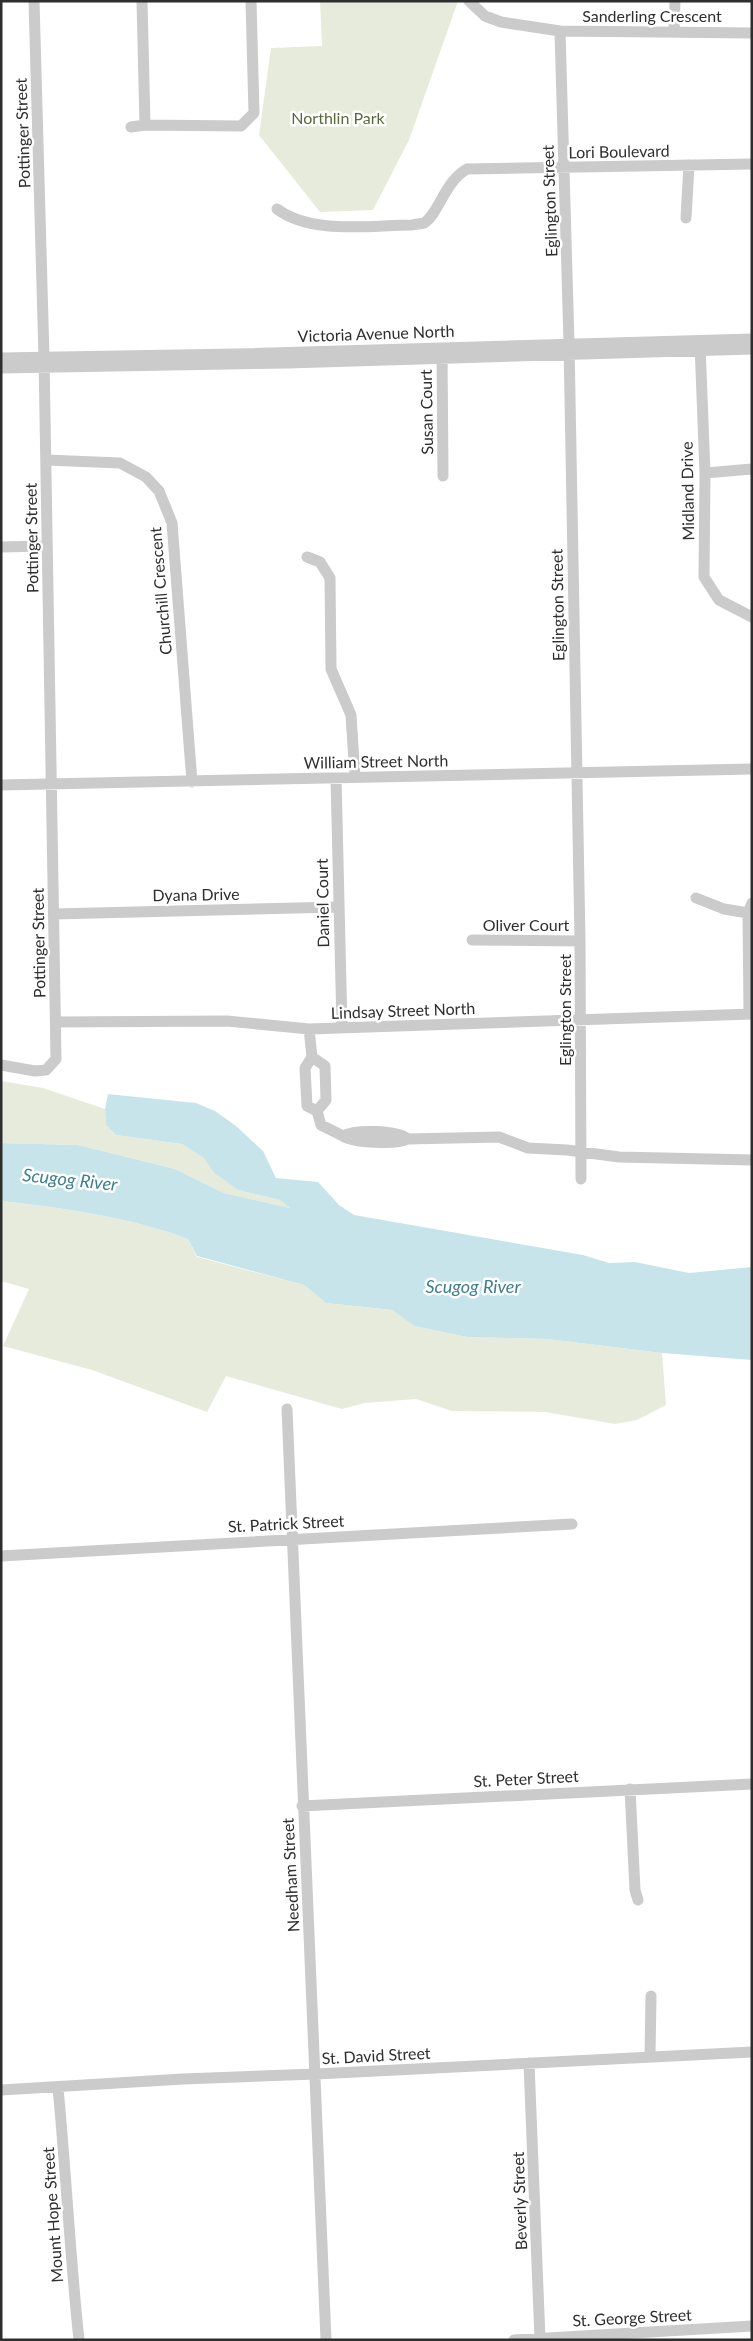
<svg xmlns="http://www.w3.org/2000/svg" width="753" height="2341" font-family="Lato,sans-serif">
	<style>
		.green { fill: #e7ebdc }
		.water { fill: #c8e4eb }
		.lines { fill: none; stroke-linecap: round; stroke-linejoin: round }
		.minor { stroke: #cbcbcb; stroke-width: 11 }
		.labels { text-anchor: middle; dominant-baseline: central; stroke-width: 5; stroke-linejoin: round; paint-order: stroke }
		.street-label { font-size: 16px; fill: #2e2e2e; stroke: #fff }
		.park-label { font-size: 16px; fill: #5a693c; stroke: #fff }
		.water-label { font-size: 18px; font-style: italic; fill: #3d7f8f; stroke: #fff }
	</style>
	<rect width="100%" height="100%" fill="#fff"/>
	<path class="green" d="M 320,1 L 458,1 L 409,140 L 373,210 L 320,212 L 259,135 L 271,48 L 322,46 Z
		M 1,1081 L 43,1088 L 105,1109 L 106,1125 L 116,1135 L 182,1144 L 205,1158 L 214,1173 L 238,1190 L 281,1200 L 290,1208 L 224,1193 L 175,1169 L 78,1145 L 1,1143 Z
		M 1,1201 C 64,1208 129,1217 188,1239 L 197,1257 L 304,1285 L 326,1303 L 392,1310 L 414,1326 L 467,1337 L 547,1339 L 662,1353 L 666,1405 L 637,1420 L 615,1424 L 545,1412 L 452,1411 L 416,1399 L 365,1403 L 342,1409 L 226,1376 L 207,1412 L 92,1370 L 3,1346 L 29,1289 L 1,1281 Z"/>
	<path class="water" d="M 108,1094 L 196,1103 L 215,1111 L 236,1126 L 263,1151 L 276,1178 L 318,1182 L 339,1205 L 354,1215 L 583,1255 L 609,1263 L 635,1262 L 689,1273 L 752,1267 L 752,1360 L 662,1353 L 547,1339 L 467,1337 L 414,1326 L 392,1310 L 326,1303 L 304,1285 L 197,1256 L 188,1239 C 129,1217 64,1208 1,1201 L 1,1143 L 78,1145 L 175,1169 L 224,1193 L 290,1208 L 280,1200 L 238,1190 L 214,1173 L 204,1158 L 182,1144 L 116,1135 L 106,1125 L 105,1109 Z"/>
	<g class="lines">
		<path class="minor" d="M 142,1 L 145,125
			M 469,1 L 485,16 L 501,22 L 560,31 L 752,33
			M 560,31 L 569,343 L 580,941 L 581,1179
			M 674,31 L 675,1
			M 131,127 L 145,125 L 241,126 L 254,113 L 251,1
			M 277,209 C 312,235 370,225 412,225 C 416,224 421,224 424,223 C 439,214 444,182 467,169 L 752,164
			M 686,218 L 689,165
			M 700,344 L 705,473 L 704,577 L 719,600 L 752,617
			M 442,351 L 443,476
			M 1,358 L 237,354 L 752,339
			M 1,368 L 288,363 L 752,349
			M 46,460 L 120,463 L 146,477 L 159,491 L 172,523 L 192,782
			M 705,473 L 752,469
			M 1,547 L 47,546
			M 307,557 L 320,562 L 330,578 L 331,669 L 351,715 L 355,777
			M 336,778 L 342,1027
			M 1,785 L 752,769
			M 696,898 L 724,909 L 748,913
			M 54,914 L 338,907
			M 472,940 L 580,941
			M 749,1014 L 748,913 L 752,903
			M 56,1022 L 227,1021 L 309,1029 L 752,1014
			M 309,1029 L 312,1057
			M 1,1065 L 35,1071 L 46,1070 L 56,1059 L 44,357 L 34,1
			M 317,1111 L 307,1106 L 305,1068 L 312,1057 L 325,1066 L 326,1100 L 317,1111 L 321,1125 L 343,1136 C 355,1129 397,1130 408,1139 C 397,1145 354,1143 343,1136
			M 408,1139 L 499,1137 L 528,1148 L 567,1150 L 619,1157 L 752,1160
			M 287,1409 L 326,2340
			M 1,1556 L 572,1524
			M 630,1789 L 635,1890 L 638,1900
			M 302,1806 L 752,1784
			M 650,2056 L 651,1996
			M 529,2063 L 540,2339
			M 58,2088 C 66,2172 70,2256 79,2340
			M 1,2090 L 183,2079 L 316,2074 L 752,2052
			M 514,2340 L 752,2326"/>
	</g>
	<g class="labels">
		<g class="street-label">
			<text x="652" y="15">Sanderling Crescent</text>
			<text transform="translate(22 133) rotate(-92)">Pottinger Street</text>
			<text transform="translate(619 151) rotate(-1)">Lori Boulevard</text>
			<text transform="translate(549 201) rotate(-92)">Eglington Street</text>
			<text transform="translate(376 333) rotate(-2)">Victoria Avenue North</text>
			<text transform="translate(426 412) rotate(-91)">Susan Court</text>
			<text transform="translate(687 491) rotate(-91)">Midland Drive</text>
			<text transform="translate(31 538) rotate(-91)">Pottinger Street</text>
			<text transform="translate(160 591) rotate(-95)">Churchill Crescent</text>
			<text transform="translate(557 605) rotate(-91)">Eglington Street</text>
			<text transform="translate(376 761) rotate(-1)">William Street North</text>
			<text transform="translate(196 894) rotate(-1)">Dyana Drive</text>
			<text transform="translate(322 903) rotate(-91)">Daniel Court</text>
			<text x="526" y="924">Oliver Court</text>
			<text transform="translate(38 943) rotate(-91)">Pottinger Street</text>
			<text transform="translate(403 1010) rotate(-2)">Lindsay Street North</text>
			<text transform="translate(564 1010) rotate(-90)">Eglington Street</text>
			<text transform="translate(286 1523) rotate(-3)">St. Patrick Street</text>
			<text transform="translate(526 1778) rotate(-3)">St. Peter Street</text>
			<text transform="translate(290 1875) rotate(-93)">Needham Street</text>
			<text transform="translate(376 2055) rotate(-3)">St. David Street</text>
			<text transform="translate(519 2201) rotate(-92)">Beverly Street</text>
			<text transform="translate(52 2215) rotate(-94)">Mount Hope Street</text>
			<text transform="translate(632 2317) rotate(-3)">St. George Street</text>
		</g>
		<g class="park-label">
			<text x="338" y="117">Northlin Park</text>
		</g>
		<g class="water-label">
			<text transform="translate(70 1179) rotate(6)">Scugog River</text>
			<text x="473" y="1286">Scugog River</text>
		</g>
	</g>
	<rect width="753" height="2341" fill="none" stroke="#2e2e2e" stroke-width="5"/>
</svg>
